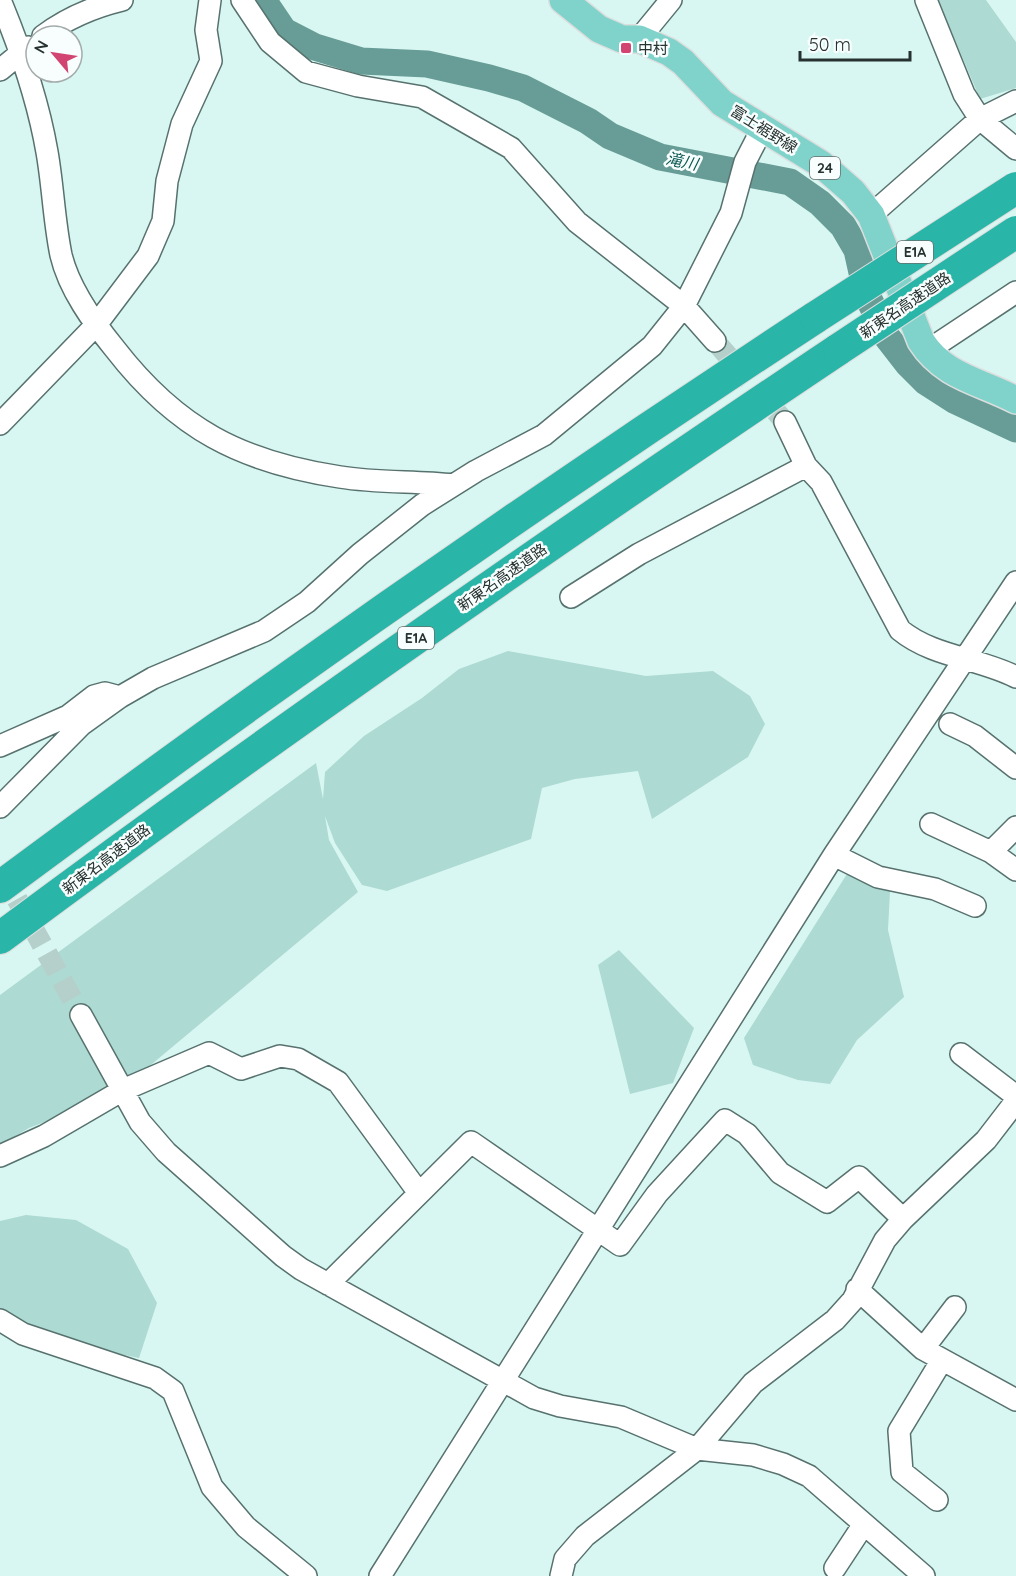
<svg xmlns="http://www.w3.org/2000/svg" width="1016" height="1576" font-family="Quicksand,'Noto Sans JP',sans-serif">
	<style>
		.green { fill: #addad3 }
		.lines { fill: none; stroke-linecap: round; stroke-linejoin: round }
		.river { stroke: #679d96; stroke-width: 27 }
		.minor-tunnel { stroke: #b5d0cb; stroke-width: 21; stroke-dasharray: 21 10; stroke-linecap: butt }
		.minor-casing { stroke: #57726e; stroke-width: 24 }
		.major-casing { stroke: #dcdede; stroke-width: 30 }
		.highway-casing { stroke: #dcdede; stroke-width: 34 }
		.minor { stroke: #fff; stroke-width: 21 }
		.major { stroke: #7fd3ca; stroke-width: 27 }
		.highway { stroke: #29b5a7; stroke-width: 32 }
		.highway-bridge-casing { stroke: #dcdede; stroke-width: 34; stroke-linecap: butt }
		.highway-bridge { stroke: #29b5a7; stroke-width: 32 }
		.poi-dot { fill: #d24572; stroke: #f8fefd; stroke-width: 2 }
		.labels { text-anchor: middle; dominant-baseline: central; stroke-width: 5; stroke-linejoin: round; paint-order: stroke }
		.shield { fill: #f8fefd; stroke: #656f6e; stroke-width: 1.5 }
		.shield-label { font-size: 14px; font-weight: bold; fill: #263230 }
		.poi-label { font-size: 15px; fill: #263230; stroke: #f8fefd; text-anchor: start }
		.street-label { font-size: 15px; fill: #263230; stroke: #f8fefd }
		.water-label { font-size: 16px; font-style: italic; fill: #095952; stroke: #f8fefd }
	</style>
	<rect width="100%" height="100%" fill="#d9f7f2"/>
	<path class="green" d="M 938,0 L 986,0 L 1016,42 L 1016,88 L 980,99 Z
		M 508,651 L 646,676 L 713,671 L 750,696 L 765,724 L 748,757 L 652,819 L 638,771 L 575,779 L 542,788 L 531,839 L 387,891 L 362,885 L 335,843 L 325,816 L 329,840 L 358,892 L 116,1094 L 29,1128 L 0,1145 L 0,995 L 316,763 L 323,799 L 325,772 L 364,736 L 422,698 L 459,669 Z
		M 850,869 L 890,891 L 888,930 L 904,997 L 857,1040 L 830,1084 L 798,1080 L 753,1065 L 744,1038 Z
		M 619,950 L 694,1028 L 673,1083 L 630,1094 L 598,965 Z
		M 26,1215 L 76,1220 L 128,1249 L 157,1303 L 139,1358 L 23,1334 L 0,1320 L 0,1221 Z"/>
	<g class="lines">
		<path class="river" d="M 263,0 L 284,31 L 315,47 L 361,61 L 427,64 L 489,78 L 523,88 L 588,121 L 610,136 L 660,157 L 790,182 L 820,203 L 843,226 L 857,250 L 867,295 L 887,337 L 908,364 L 926,382 L 954,400 L 1016,429"/>
		<path class="minor-tunnel" d="M 715,341 L 785,422
			M 2,872 L 81,1015"/>
		<defs>
			<path id="minor" d="M 0,0 C 20,48 38,100 47,152 C 53,186 54,221 61,255 C 69,289 93,322 115,349 C 177,429 241,462 340,477 C 377,483 416,481 453,485
				M 242,0 L 270,42 L 306,72 L 358,86 L 422,97 L 511,148 L 577,222 L 684,306 L 715,341
				M 926,0 L 964,94 L 980,119 L 1016,149
				M 43,36 C 67,18 93,7 122,0
				M 639,39 L 671,0
				M 0,70 L 28,47
				M 871,215 L 980,119 L 1016,101
				M 927,351 L 1016,292
				M 785,422 L 806,466 L 821,482 L 900,630 C 933,657 979,658 1016,677
				M 0,424 L 96,325 L 148,256 L 163,221 L 167,181 L 182,124 L 211,61 L 206,30 L 210,0
				M 571,597 L 639,554 L 806,466
				M 950,724 L 975,736 L 1016,768
				M 0,746 L 68,716 L 94,696 L 105,693 L 120,697
				M 0,807 L 81,725 L 120,697 L 153,678 L 264,631 L 307,602 L 360,554 L 422,505 L 476,471 L 544,435 L 652,346 L 684,306 L 731,213 L 745,162 L 762,129
				M 931,824 L 991,852 L 1016,870
				M 991,852 L 1016,827
				M 834,855 L 878,877 L 935,889 L 975,906
				M 81,1015 L 140,1122 L 166,1152 L 283,1256 L 301,1269 L 534,1398 L 560,1406 L 621,1417 L 697,1449 L 753,1455 L 783,1464 L 809,1476 L 924,1576
				M 961,1054 L 1016,1096
				M 0,1156 L 44,1136 L 123,1090 L 209,1053 L 241,1069 L 280,1056 L 298,1059 L 338,1082 L 419,1193
				M 328,1284 L 471,1142 L 620,1245 L 657,1194 L 725,1120 L 747,1134 L 780,1173 L 827,1202 L 859,1177 L 903,1219
				M 857,1289 L 923,1349 L 1016,1400
				M 0,1320 L 23,1334 L 155,1378 L 173,1391 L 212,1487 L 246,1527 L 306,1576
				M 923,1349 L 955,1307
				M 937,1500 L 902,1472 L 899,1431 L 942,1360
				M 835,1568 L 864,1524
				M 380,1576 L 834,855 L 1016,582
				M 561,1576 L 565,1559 L 585,1536 L 697,1449 L 753,1383 L 835,1320 L 853,1300 L 885,1240 L 903,1219 L 986,1140 L 1016,1101"/>
			<path id="major" d="M 563,0 L 599,29 L 622,39 L 639,39 L 669,52 L 683,62 L 722,103 L 821,164 L 853,192 L 871,215 L 921,341 C 944,377 980,381 1016,400"/>
			<path id="highway" d="M 0,887 C 266,689 538,499 816,317
				M 0,938 C 274,734 555,539 839,349"/>
		</defs>
		<use href="#minor" class="minor-casing"/>
		<use href="#major" class="major-casing"/>
		<use href="#highway" class="highway-casing"/>
		<use href="#minor" class="minor"/>
		<use href="#major" class="major"/>
		<use href="#highway" class="highway"/>
		<defs>
			<path id="highway-bridge" d="M 816,317 L 1016,188
				M 839,349 L 1016,232"/>
		</defs>
		<use href="#highway-bridge" class="highway-bridge-casing"/>
		<use href="#highway-bridge" class="highway-bridge"/>
	</g>
	<rect class="poi-dot" x="620" y="42" width="12" height="12" rx="3"/>
	<g class="labels">
		<g class="shield">
			<rect x="810" y="157" width="30" height="22" rx="4.5"/>
			<rect x="897" y="241" width="36" height="22" rx="4.5"/>
			<rect x="398" y="627" width="36" height="22" rx="4.5"/>
		</g>
		<g class="shield-label">
			<text x="825" y="168">24</text>
			<text x="915" y="252">E1A</text>
			<text x="416" y="638">E1A</text>
		</g>
		<g class="poi-label">
			<text x="638" y="48">中村</text>
		</g>
		<g class="street-label">
			<text transform="translate(764 129) rotate(32)">富士裾野線</text>
			<text transform="translate(905 305) rotate(-34)">新東名高速道路</text>
			<text transform="translate(502 577) rotate(-35)">新東名高速道路</text>
			<text transform="translate(106 859) rotate(-37)">新東名高速道路</text>
		</g>
		<g class="water-label">
			<text transform="translate(682 161) rotate(12)">滝川</text>
		</g>
	</g>
	<g transform="translate(54 54) rotate(299)"><circle r="28" fill="#f8fefd" stroke="#a4acab" stroke-width="1.5"/>
	<path d="M0-4.5L10 22L0 15L-10 22Z" fill="#d24572"/>
	<text y="-9" font-size="16" font-weight="bold" text-anchor="middle" fill="#263230">N</text>
	</g>
	<path d="M800 51v9h110v-9" fill="none" stroke="#263230" stroke-width="3"/>
	<text x="809" y="51" font-size="18" fill="#263230" stroke="#f8fefd" stroke-width="4.5" paint-order="stroke">50 m</text>
</svg>
